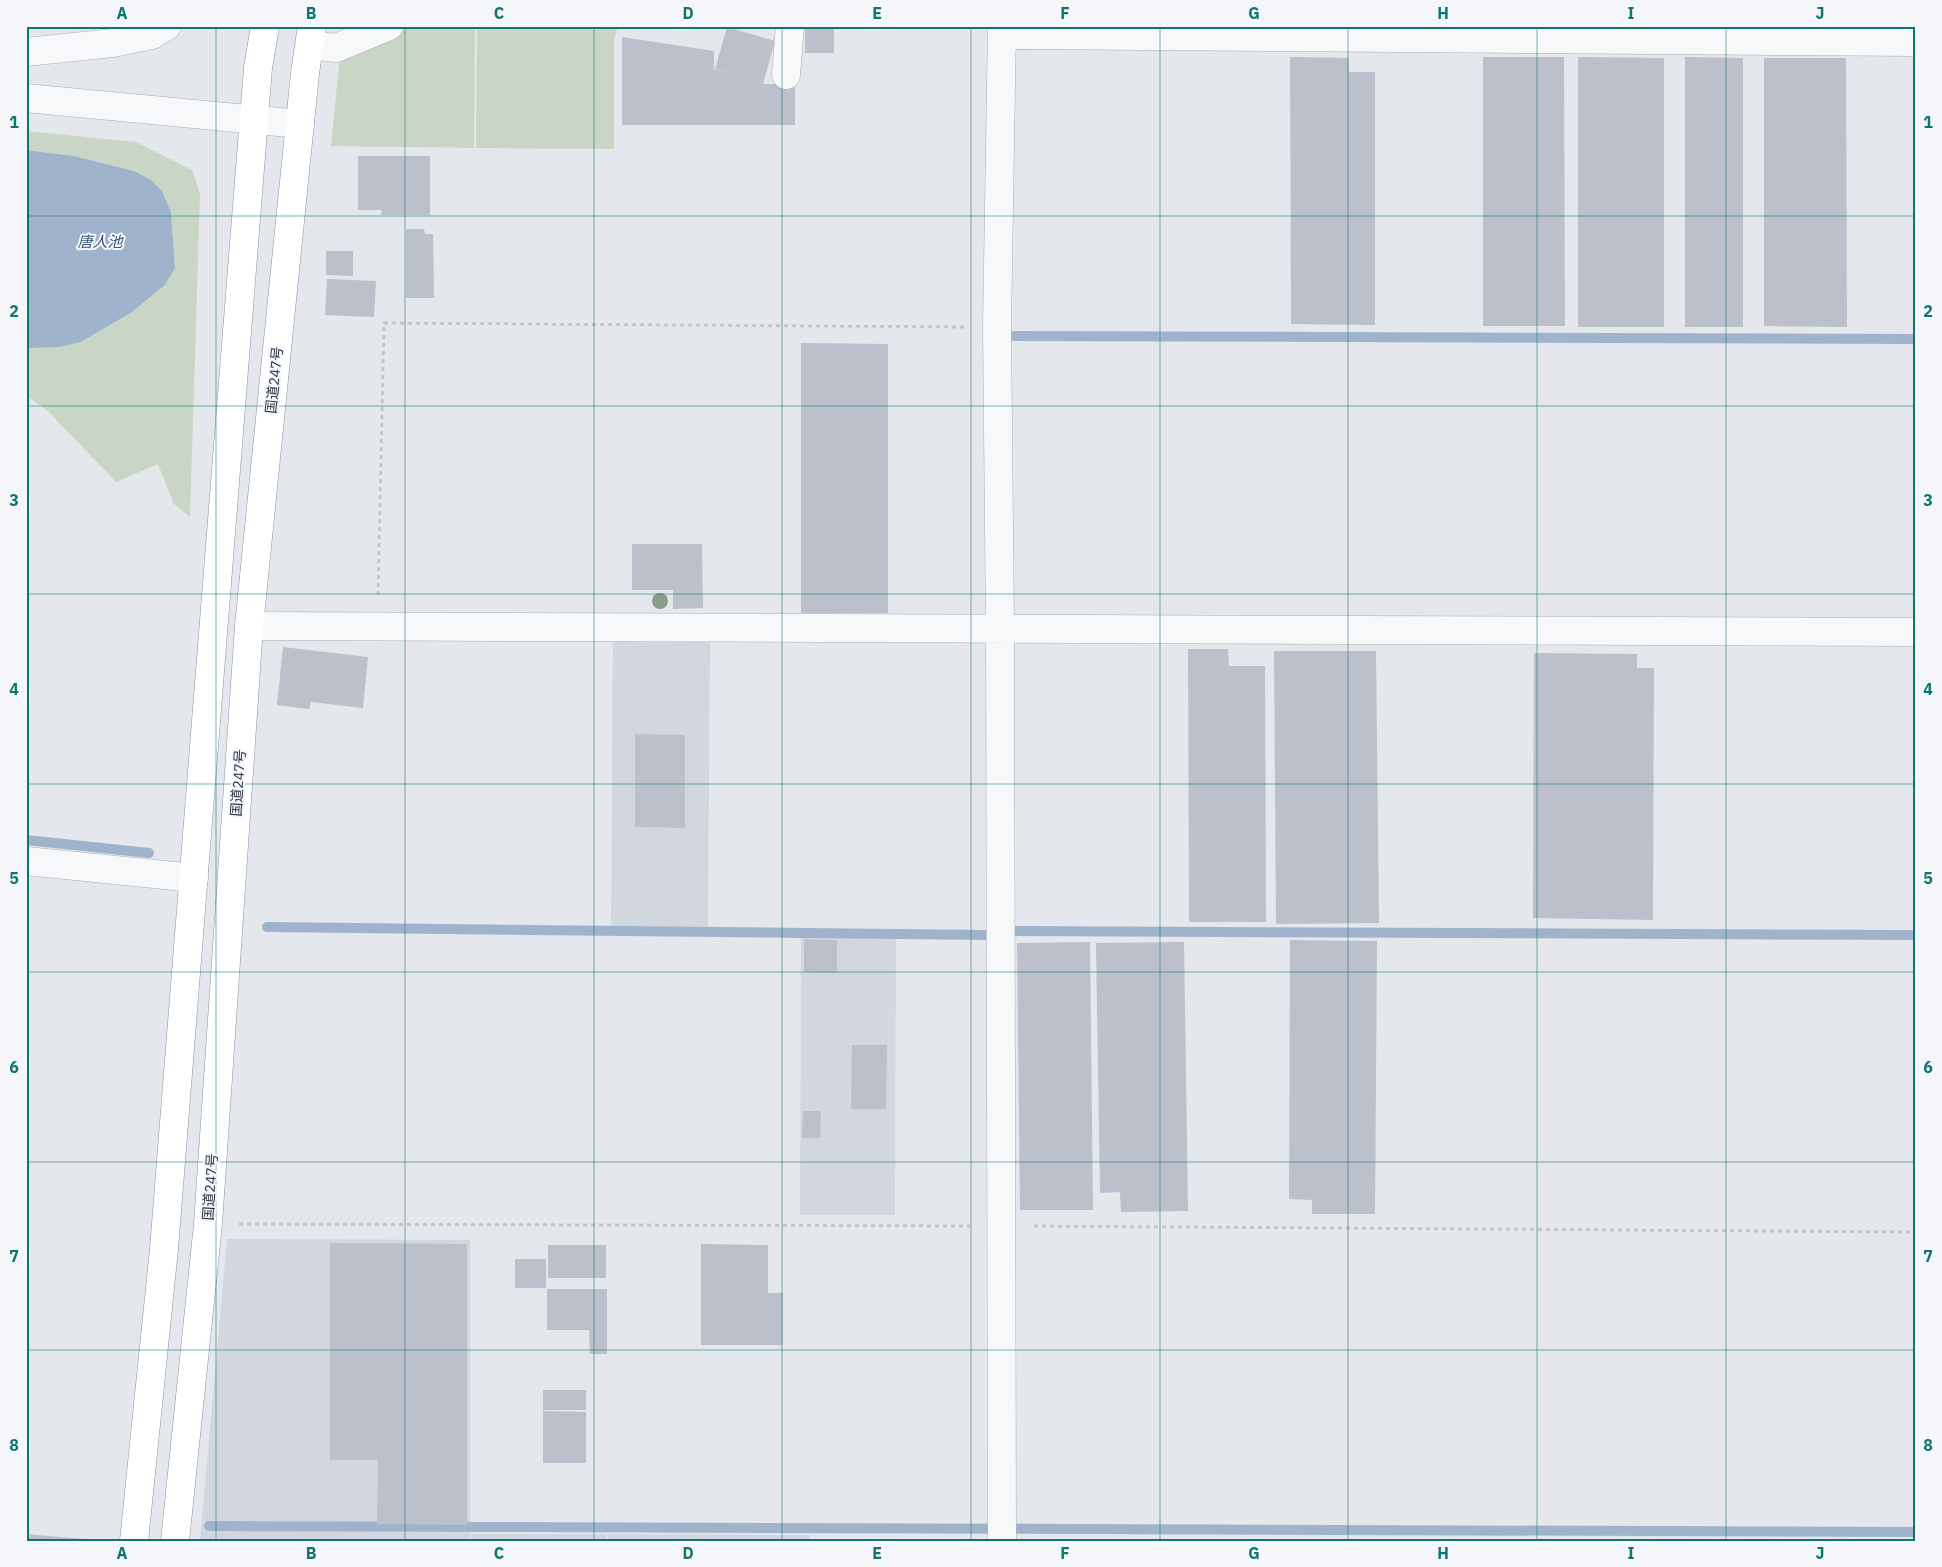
<svg xmlns="http://www.w3.org/2000/svg" width="1942" height="1567" font-family="'IBM Plex Sans','Noto Sans JP',sans-serif">
	<style>
		.built { fill: #d2d6de }
		.green { fill: #c9d6c5 }
		.water { fill: #9fb4cc }
		.lines { fill: none; stroke-linecap: round; stroke-linejoin: round }
		.stream { stroke: #9fb4cc; stroke-width: 10 }
		.building { fill: #bbc0ca }
		.minor-casing { stroke: #a9aeb7; stroke-width: 29 }
		.trunk-casing { stroke: #8b94a3; stroke-width: 29 }
		.path { stroke: #c2c5cb; stroke-width: 3; stroke-dasharray: 4 4; stroke-linecap: butt }
		.minor { stroke: #f7f8fa; stroke-width: 28 }
		.trunk { stroke: #fff; stroke-width: 28 }
		.tree { fill: #899d89 }
		.grid { fill: none; stroke: #0f766e; stroke-width: 1; stroke-opacity: 0.55 }
		.labels { text-anchor: middle; dominant-baseline: central; stroke-width: 4; stroke-linejoin: round; paint-order: stroke }
		.street-label { font-size: 14px; fill: #2b3445; stroke: #f4f6f9 }
		.water-label { font-size: 15px; font-style: italic; fill: #34527a; stroke: #f4f6f9 }
		.neatline { fill: none; stroke: #0f766e; stroke-width: 2 }
		.grid-label { font-size: 16px; text-anchor: middle; font-weight: bold; fill: #0f766e }
	</style>
	<rect width="100%" height="100%" fill="#e4e7ec"/>
	<path class="built" d="M 613,640 L 710,641 L 708,928 L 611,928 Z
		M 801,936 L 896,937 L 895,1215 L 800,1215 Z
		M 227,1239 L 470,1240 L 470,1541 L 200,1541 Z
		M 471,1534 L 607,1534 L 607,1541 L 471,1541 Z
		M 608,1534 L 809,1535 L 809,1541 L 608,1541 Z"/>
	<path class="green" d="M 410,26 L 475,26 L 474,148 L 331,146 L 340,55 L 374,43 Z
		M 477,26 L 618,26 L 614,39 L 614,149 L 476,148 Z
		M 26,131 L 136,142 L 192,170 L 200,194 L 190,517 L 174,504 L 158,464 L 116,482 L 48,411 L 26,395 L 26,348 L 81,342 L 132,312 L 165,285 L 175,268 L 171,212 L 134,171 L 74,156 L 26,150 Z"/>
	<path class="water" d="M 26,150 L 74,156 L 134,171 L 151,180 L 162,191 L 171,212 L 175,268 L 165,285 L 132,312 L 81,342 L 60,347 L 26,348 Z"/>
	<g class="lines">
		<path class="stream" d="M 1013,336 L 1916,339
			M 26,840 L 149,853
			M 267,927 L 988,935
			M 1013,931 L 1916,935
			M 209,1526 L 1916,1532"/>
	</g>
	<path class="building" d="M 805,26 L 834,26 L 834,53 L 805,53 Z
		M 727,27 L 775,41 L 763,84 L 795,84 L 795,125 L 622,125 L 622,37 L 714,51 L 714,69 L 710,68 L 734,75 L 715,69 Z
		M 1290,57 L 1349,58 L 1349,72 L 1375,72 L 1375,325 L 1291,324 Z
		M 1483,57 L 1564,57 L 1565,326 L 1483,326 Z
		M 1578,57 L 1664,58 L 1664,327 L 1578,327 Z
		M 1685,57 L 1743,58 L 1743,327 L 1685,327 Z
		M 1764,58 L 1846,58 L 1847,327 L 1764,326 Z
		M 358,156 L 430,156 L 430,215 L 381,215 L 382,210 L 358,210 Z
		M 406,229 L 424,229 L 425,234 L 433,234 L 434,298 L 406,298 Z
		M 326,251 L 353,251 L 353,276 L 326,275 Z
		M 327,279 L 376,281 L 374,317 L 325,315 Z
		M 801,343 L 888,344 L 888,613 L 801,613 Z
		M 632,544 L 702,544 L 703,608 L 673,609 L 673,590 L 632,590 Z
		M 283,647 L 368,657 L 363,708 L 311,702 L 309,709 L 277,705 Z
		M 1188,649 L 1228,649 L 1229,666 L 1265,666 L 1266,922 L 1189,922 Z
		M 1274,651 L 1376,651 L 1379,923 L 1276,924 Z
		M 1534,653 L 1637,654 L 1637,668 L 1654,668 L 1653,920 L 1533,918 Z
		M 635,734 L 685,735 L 685,828 L 635,827 Z
		M 804,939 L 837,940 L 837,973 L 804,972 Z
		M 1290,940 L 1377,941 L 1375,1214 L 1312,1214 L 1312,1200 L 1289,1199 Z
		M 1090,942 L 1093,1210 L 1020,1210 L 1017,943 Z
		M 1184,942 L 1188,1211 L 1121,1212 L 1120,1192 L 1100,1193 L 1096,943 Z
		M 852,1045 L 887,1045 L 886,1109 L 851,1109 Z
		M 803,1111 L 821,1111 L 820,1138 L 802,1138 Z
		M 330,1243 L 467,1244 L 467,1525 L 377,1524 L 378,1460 L 330,1460 Z
		M 701,1244 L 768,1245 L 768,1293 L 783,1293 L 783,1345 L 701,1345 Z
		M 548,1245 L 606,1245 L 606,1278 L 548,1278 Z
		M 515,1259 L 546,1259 L 546,1288 L 515,1288 Z
		M 547,1289 L 607,1289 L 607,1354 L 590,1354 L 589,1330 L 547,1330 Z
		M 543,1390 L 586,1390 L 586,1410 L 543,1410 Z
		M 543,1411 L 586,1412 L 586,1463 L 543,1463 Z
		M 26,1534 L 84,1539 L 84,1541 L 26,1541 Z"/>
	<g class="lines">
		<defs>
			<path id="minor" d="M 1002,26 L 997,327 L 1000,628 L 1002,1541
				M 1003,35 L 1916,42
				M 310,45 L 336,48 L 389,26
				M 26,52 L 113,43 L 152,35 L 167,26
				M 786,75 L 790,26
				M 26,98 L 300,124
				M 249,626 L 1916,632
				M 26,861 L 194,878"/>
			<path id="trunk" d="M 134,1541 L 164,1249 L 258,68 L 265,26
				M 175,1541 L 208,1224 L 249,626 L 305,73 L 312,26"/>
		</defs>
		<use href="#minor" class="minor-casing"/>
		<use href="#trunk" class="trunk-casing"/>
		<path class="path" d="M 378,595 L 384,323 L 967,327
			M 239,1224 L 970,1226
			M 1034,1226 L 1916,1232"/>
		<use href="#minor" class="minor"/>
		<use href="#trunk" class="trunk"/>
	</g>
	<circle class="tree" cx="660" cy="601" r="8"/>
	<path class="grid" d="M 216,26 L 216,1541M 405,26 L 405,1541M 594,26 L 594,1541M 782,26 L 782,1541M 971,26 L 971,1541M 1160,26 L 1160,1541M 1348,26 L 1348,1541M 1537,26 L 1537,1541M 1726,26 L 1726,1541M 26,216 L 1916,216M 26,406 L 1916,406M 26,594 L 1916,594M 26,784 L 1916,784M 26,972 L 1916,972M 26,1162 L 1916,1162M 26,1350 L 1916,1350"/>
	<g class="labels">
		<g class="street-label">
			<text transform="translate(274 380) rotate(-84)">国道247号</text>
			<text transform="translate(238 783) rotate(-86)">国道247号</text>
			<text transform="translate(210 1187) rotate(-86)">国道247号</text>
		</g>
		<g class="water-label">
			<text x="100" y="241">唐人池</text>
		</g>
	</g>
	<rect width="1942" height="1567" fill="none" stroke="#f4f6f9" stroke-width="55"/>
	<rect x="28" y="28" width="1886" height="1512" class="neatline"/>
	<g class="grid-label">
		<text x="122" y="19">A</text>
		<text x="311" y="19">B</text>
		<text x="499" y="19">C</text>
		<text x="688" y="19">D</text>
		<text x="877" y="19">E</text>
		<text x="1065" y="19">F</text>
		<text x="1254" y="19">G</text>
		<text x="1443" y="19">H</text>
		<text x="1631" y="19">I</text>
		<text x="1820" y="19">J</text>
		<text x="14" y="128">1</text>
		<text x="1928" y="128">1</text>
		<text x="14" y="317">2</text>
		<text x="1928" y="317">2</text>
		<text x="14" y="506">3</text>
		<text x="1928" y="506">3</text>
		<text x="14" y="695">4</text>
		<text x="1928" y="695">4</text>
		<text x="14" y="884">5</text>
		<text x="1928" y="884">5</text>
		<text x="14" y="1073">6</text>
		<text x="1928" y="1073">6</text>
		<text x="14" y="1262">7</text>
		<text x="1928" y="1262">7</text>
		<text x="14" y="1451">8</text>
		<text x="1928" y="1451">8</text>
		<text x="122" y="1559">A</text>
		<text x="311" y="1559">B</text>
		<text x="499" y="1559">C</text>
		<text x="688" y="1559">D</text>
		<text x="877" y="1559">E</text>
		<text x="1065" y="1559">F</text>
		<text x="1254" y="1559">G</text>
		<text x="1443" y="1559">H</text>
		<text x="1631" y="1559">I</text>
		<text x="1820" y="1559">J</text>
	</g>
</svg>
